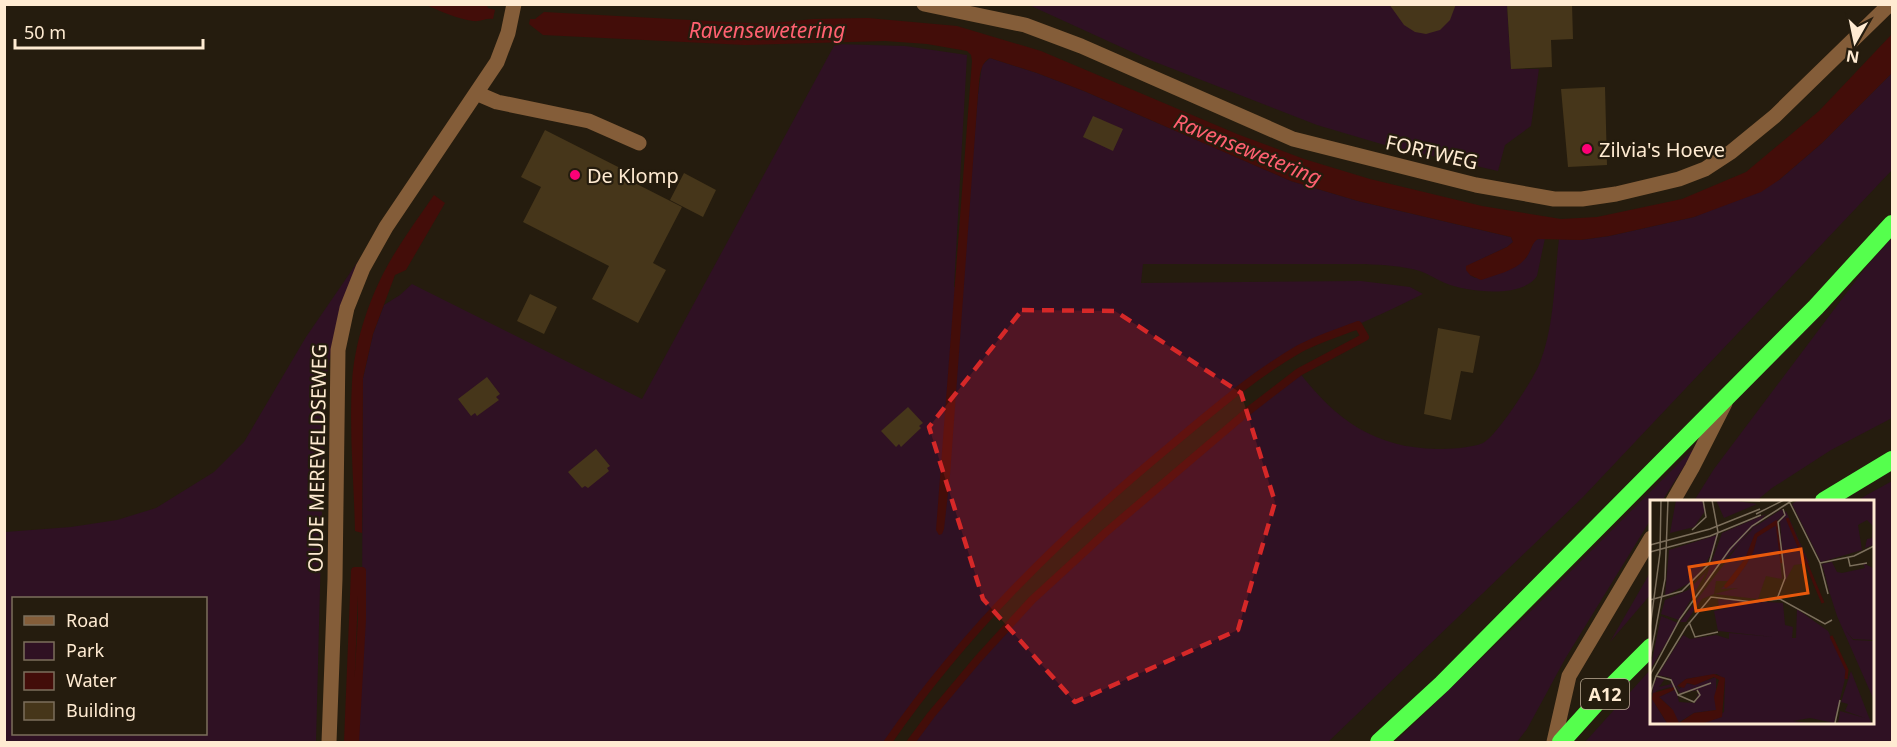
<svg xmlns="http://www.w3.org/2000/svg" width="1897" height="747" font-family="'Noto Sans',sans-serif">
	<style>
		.green { fill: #2f1123; fill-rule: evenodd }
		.water { fill: #430d09 }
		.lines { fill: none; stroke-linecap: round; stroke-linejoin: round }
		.stream { stroke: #430d09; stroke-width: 8 }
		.building { fill: #46361a }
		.minor { stroke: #845d39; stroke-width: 15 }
		.highway { stroke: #55ff4d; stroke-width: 18 }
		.marked { fill: #d62828; fill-opacity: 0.2; stroke: #d62828; stroke-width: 4.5; stroke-dasharray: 12 8; stroke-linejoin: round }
		.poi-dot { fill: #fd0076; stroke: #251c0e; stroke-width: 2 }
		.labels { text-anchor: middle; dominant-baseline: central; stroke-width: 4.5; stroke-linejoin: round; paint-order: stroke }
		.shield { fill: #251c0e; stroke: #bead97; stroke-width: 1.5 }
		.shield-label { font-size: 18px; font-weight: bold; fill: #ffebd2 }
		.poi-label { font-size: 20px; fill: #ffebd2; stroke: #251c0e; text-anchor: start }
		.street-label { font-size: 20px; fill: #ffebd2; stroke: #251c0e }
		.water-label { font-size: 21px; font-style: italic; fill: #ff6070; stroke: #251c0e }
		.inset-river { fill: none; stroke: #430d09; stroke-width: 3 }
		.inset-road { fill: none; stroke: #7c6f5c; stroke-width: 1.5 }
		.view { fill: #e8590c; fill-opacity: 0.15; stroke: #e8590c; stroke-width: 3 }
		.inset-edge { fill: none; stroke: #ffebd2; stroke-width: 3 }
	</style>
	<rect width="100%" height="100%" fill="#251c0e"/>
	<path class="green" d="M 1029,5 L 1507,5 L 1511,69 L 1539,69 L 1531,126 L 1505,145 L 1498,171 L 1388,146 L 1317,125 L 1145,58 Z
		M 835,44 L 905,46 L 967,55 L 954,287 L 962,286 L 978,94 L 982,65 L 990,58 L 1037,73 L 1084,91 L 1291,181 L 1358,201 L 1511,237 L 1513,242 L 1507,247 L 1471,264 L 1470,275 L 1475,278 L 1526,258 L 1535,240 L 1545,238 L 1537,276 C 1522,299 1467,292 1445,283 C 1437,280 1429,274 1420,271 C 1402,266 1384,265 1365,264 L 1143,264 L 1141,283 L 1361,281 L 1410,287 L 1423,294 C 1401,305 1379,315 1357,325 C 1338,333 1317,339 1299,350 C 1252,377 1210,413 1168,448 C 1063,536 966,629 888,742 L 355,742 L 362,619 L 363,378 L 373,334 L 384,305 L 400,295 L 412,284 L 642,399 Z
		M 1892,73 L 1892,170 L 1583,497 L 1328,742 L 911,742 C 947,693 988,644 1032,600 C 1082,549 1139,505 1194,459 C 1229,429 1263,400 1299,372 C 1336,420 1375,448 1437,449 C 1449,449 1472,448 1483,443 C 1497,436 1532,381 1539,365 C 1555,326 1554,280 1559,239 L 1580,240 L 1609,236 L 1694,217 L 1779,180 L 1822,143 Z
		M 1892,238 L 1892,418 L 1831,450 L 1772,488 L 1756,501 L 1694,501 L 1714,469 L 1866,267 Z
		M 372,241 L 335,331 L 325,385 L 326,403 L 324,432 L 316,742 L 5,742 L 5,532 L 71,527 L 117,520 L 156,508 L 214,472 L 244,442 L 306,337 ZM 14,598 L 206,598 L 206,734 L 14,734 Z
		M 1699,443 L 1662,501 L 1651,501 L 1651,519 L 1565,659 L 1527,729 L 1517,742 L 1395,742 L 1534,608 Z
		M 1892,481 L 1892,742 L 1585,742 L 1651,669 L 1651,722 L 1872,722 L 1872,501 L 1856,501 Z
		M 1651,571 L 1651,594 L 1610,642 Z"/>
	<path class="water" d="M 426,5 L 487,5 L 488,8 L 495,10 L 493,19 C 485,18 481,22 473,21 C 458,19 440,11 426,5 Z
		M 544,12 L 764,24 L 813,19 L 868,18 L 957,26 L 1041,51 L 1237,134 L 1304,159 L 1370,179 L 1482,206 L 1561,219 L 1597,217 L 1682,199 L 1746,172 L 1819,111 L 1892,34 L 1892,73 L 1822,143 L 1779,180 L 1761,192 L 1694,217 L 1609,236 L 1580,240 L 1538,239 C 1531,243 1531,253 1525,259 C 1515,271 1495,275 1481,280 L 1470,275 L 1466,270 L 1466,266 L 1507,247 L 1513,242 L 1511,237 L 1358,201 L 1291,181 L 1084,91 L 1037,73 L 990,58 C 978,64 980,81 978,94 L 950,475 L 944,529 L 942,534 L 939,535 L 936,530 L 972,61 L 971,55 L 967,51 L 927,44 L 885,41 L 745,45 L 543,35 L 529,24 L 530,19 L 535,19 Z
		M 434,195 L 445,203 L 406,270 L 395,275 L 373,334 L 363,378 L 362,533 L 355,531 C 354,482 349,432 352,383 C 354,346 367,305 384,272 C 398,245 417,220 434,195 Z"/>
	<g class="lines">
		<path class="stream" d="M 348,742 L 355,571 L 362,571 L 362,619 L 355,742
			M 888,742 C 967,628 1062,536 1169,447 C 1210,413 1252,376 1299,349 C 1317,339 1338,333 1358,325 L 1365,337 L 1299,372 L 1247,412 L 1105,533 L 1032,600 L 978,659 L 931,715 L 911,742"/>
	</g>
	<path class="building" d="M 1389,4 L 1456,4 L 1450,20 L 1440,30 L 1426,34 L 1415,32 L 1404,25 Z
		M 1507,4 L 1572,4 L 1573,39 L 1551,40 L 1552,67 L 1511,69 Z
		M 1605,87 L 1607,165 L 1568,167 L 1561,89 Z
		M 1093,116 L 1123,129 L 1113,151 L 1083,137 Z
		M 545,130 L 628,172 L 625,178 L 682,207 L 653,263 L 666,270 L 638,323 L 592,299 L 609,266 L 523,222 L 541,187 L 521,177 Z
		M 684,173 L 716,190 L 703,217 L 670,200 Z
		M 530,294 L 557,307 L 544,334 L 517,321 Z
		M 1438,328 L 1480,336 L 1473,373 L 1461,371 L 1451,420 L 1424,414 Z
		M 487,377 L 500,394 L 496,397 L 499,400 L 477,416 L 475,413 L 471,416 L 458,399 Z
		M 908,407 L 923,423 L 919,426 L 921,428 L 901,447 L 899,444 L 896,447 L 881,431 Z
		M 596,449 L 610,466 L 607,468 L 609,471 L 588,488 L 585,486 L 582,488 L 568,472 Z"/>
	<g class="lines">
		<path class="minor" d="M 924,4 L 1025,25 L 1081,46 L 1293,139 L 1476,185 L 1554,199 L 1582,199 L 1616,194 L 1679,179 L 1705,169 L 1731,152 L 1775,116 L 1890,4
			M 476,93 L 497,102 L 589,121 L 639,143
			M 1673,501 L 1692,468 L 1725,403
			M 329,742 L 335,579 L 338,350 L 347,308 L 363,268 L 386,227 L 497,62 L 508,33 L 514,4
			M 1554,742 L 1569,676 L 1651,538"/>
		<path class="highway" d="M 1824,501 L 1892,460
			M 1379,742 L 1442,684 L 1816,307 L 1892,224
			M 1561,742 L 1607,691 L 1651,647"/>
	</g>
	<path class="marked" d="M 1022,310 L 1115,311 L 1241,393 L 1275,502 L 1238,630 L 1075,702 L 983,599 L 929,427 Z"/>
	<g class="poi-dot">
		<circle cx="1587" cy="149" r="6"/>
		<circle cx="575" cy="175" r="6"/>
	</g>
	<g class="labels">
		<rect class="shield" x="1581" y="679" width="48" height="30" rx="4.5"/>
		<g class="shield-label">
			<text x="1605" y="694">A12</text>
		</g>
		<g class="poi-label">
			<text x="1599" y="149">Zilvia's Hoeve</text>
			<text x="587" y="175">De Klomp</text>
		</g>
		<g class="street-label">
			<text transform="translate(1432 152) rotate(13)">FORTWEG</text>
			<text transform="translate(317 458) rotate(-89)">OUDE MEREVELDSEWEG</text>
		</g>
		<g class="water-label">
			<text x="767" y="30">Ravensewetering</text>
			<text transform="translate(1248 149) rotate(22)">Ravensewetering</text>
		</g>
	</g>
	<g transform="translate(1650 500)">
		<rect width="224" height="224" fill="#251c0e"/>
		<path d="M 26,0 L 52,0 L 55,11 L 44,27 L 20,33 ZM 66,0 L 82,0 L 107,4 L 74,18 ZM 148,0 L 223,0 L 223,45 L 215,48 L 217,39 L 222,38 L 223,26 L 217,20 L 208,25 L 212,50 L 171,62 L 142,4 ZM 132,9 L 134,14 L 126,22 L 106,35 L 96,60 L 80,81 L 66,81 L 64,94 L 52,99 L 36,122 L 30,122 L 100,30 ZM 136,11 L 159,63 L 144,65 L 134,83 L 130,20 ZM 116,14 L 54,83 L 72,33 ZM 127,23 L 132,79 L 116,76 L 108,99 L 64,94 L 88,88 L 71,89 L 94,66 L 106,36 ZM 67,35 L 65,48 L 45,80 L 15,96 L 19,50 ZM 182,62 L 187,72 L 192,73 L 215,68 L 213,63 L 223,68 L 223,140 L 203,139 L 195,130 L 203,140 L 223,141 L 223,198 L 187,116 L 180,94 L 172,64 ZM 57,71 L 29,120 L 11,114 L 15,100 L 38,90 ZM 68,99 L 133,103 L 135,125 L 143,127 L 142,138 L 146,138 L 147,109 L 178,131 L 197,171 L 184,223 L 160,218 L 143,221 L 157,223 L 54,223 L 74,212 L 75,180 L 67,174 L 36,179 L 27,186 L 29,189 L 36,183 L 44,185 L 66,177 L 66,210 L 44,213 L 28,223 L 21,208 L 9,197 L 24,190 L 20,187 L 6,191 L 5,204 L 17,223 L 0,223 L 3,186 L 7,177 L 14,180 L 9,187 L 21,184 L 21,178 L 8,175 L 33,135 L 40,139 L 66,135 L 79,139 L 79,133 L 124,137 L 68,131 L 64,111 L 78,108 L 69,109 ZM 25,186 L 30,193 L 49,190 L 45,203 L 29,202 ZM 11,116 L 28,123 L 0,170 ZM 201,171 L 220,220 L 222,223 L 188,223 L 190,211 L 215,218 L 195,211 L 198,204 L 191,202 Z" fill="#2f1123" fill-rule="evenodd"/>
		<path d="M 64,174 L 75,178 L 72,217 L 54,223 L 17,223 L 2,199 L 3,193 L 24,187 L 24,190 L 9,197 L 23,210 L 29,223 L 44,213 L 66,210 L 64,197 L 69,180 L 64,177 L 45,185 L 37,183 L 34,188 L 27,186 L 36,179 Z" fill="#430d09"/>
		<path class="inset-river" d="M 137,18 L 173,103M 126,22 L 127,23 L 132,63 L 127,23 L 106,36 L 102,51 L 95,64 L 82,82 L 75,87 L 96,60 L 106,35 ZM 181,136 L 197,170 L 196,179"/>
		<path class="inset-road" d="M 85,0 L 110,1M 139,1 L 170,63 L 178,94M 106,14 L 134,0M 42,30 L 56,17 L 53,0M 0,45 L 60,29 L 110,9M 0,52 L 60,36 L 111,15M 198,57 L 200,66 L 217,63M 170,63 L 204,56 L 224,46M 127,99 L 135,78 L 128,22 L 135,15 L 133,9M 0,100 L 32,91 L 59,64 L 68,32 L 62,0M 39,122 L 45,137 L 68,132M 0,128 L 10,53 L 11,0M 0,159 L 15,79 L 18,0M 0,175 L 30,119 L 80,49 L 102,26 L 143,0M 6,176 L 21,180 L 28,195 L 61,183M 0,194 L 6,176 L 36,127 L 61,97 L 103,102 L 130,99 L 175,124 L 182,120M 28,195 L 44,202 L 50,195 L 47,190M 185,223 L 190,200"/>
		<path class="view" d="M 151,49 L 158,93 L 46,111 L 39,67 Z"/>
		<rect width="224" height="224" class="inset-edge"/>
	</g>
	<rect width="1897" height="747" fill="none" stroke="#ffebd2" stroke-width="12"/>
	<rect x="12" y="597" width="195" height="138" fill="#251c0e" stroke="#7c6f5c" stroke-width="1.5"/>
	<rect x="24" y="616" width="30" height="9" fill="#845d39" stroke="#7c6f5c" stroke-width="1.5"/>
	<text x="66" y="627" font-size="18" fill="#ffebd2">Road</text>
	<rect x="24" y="642" width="30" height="18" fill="#2f1123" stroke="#7c6f5c" stroke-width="1.5"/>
	<text x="66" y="657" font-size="18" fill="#ffebd2">Park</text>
	<rect x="24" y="672" width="30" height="18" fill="#430d09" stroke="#7c6f5c" stroke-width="1.5"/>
	<text x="66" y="687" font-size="18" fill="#ffebd2">Water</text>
	<rect x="24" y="702" width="30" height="18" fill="#46361a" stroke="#7c6f5c" stroke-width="1.5"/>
	<text x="66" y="717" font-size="18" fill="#ffebd2">Building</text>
	<g transform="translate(1855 42) rotate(189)" stroke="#251c0e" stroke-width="4.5" paint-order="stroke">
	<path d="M0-4.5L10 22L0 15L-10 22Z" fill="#ffebd2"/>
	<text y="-9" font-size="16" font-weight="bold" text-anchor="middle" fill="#ffebd2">N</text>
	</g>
	<path d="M15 39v9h188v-9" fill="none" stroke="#ffebd2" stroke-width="3"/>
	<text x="24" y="39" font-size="18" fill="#ffebd2" stroke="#251c0e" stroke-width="4.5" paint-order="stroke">50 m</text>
</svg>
